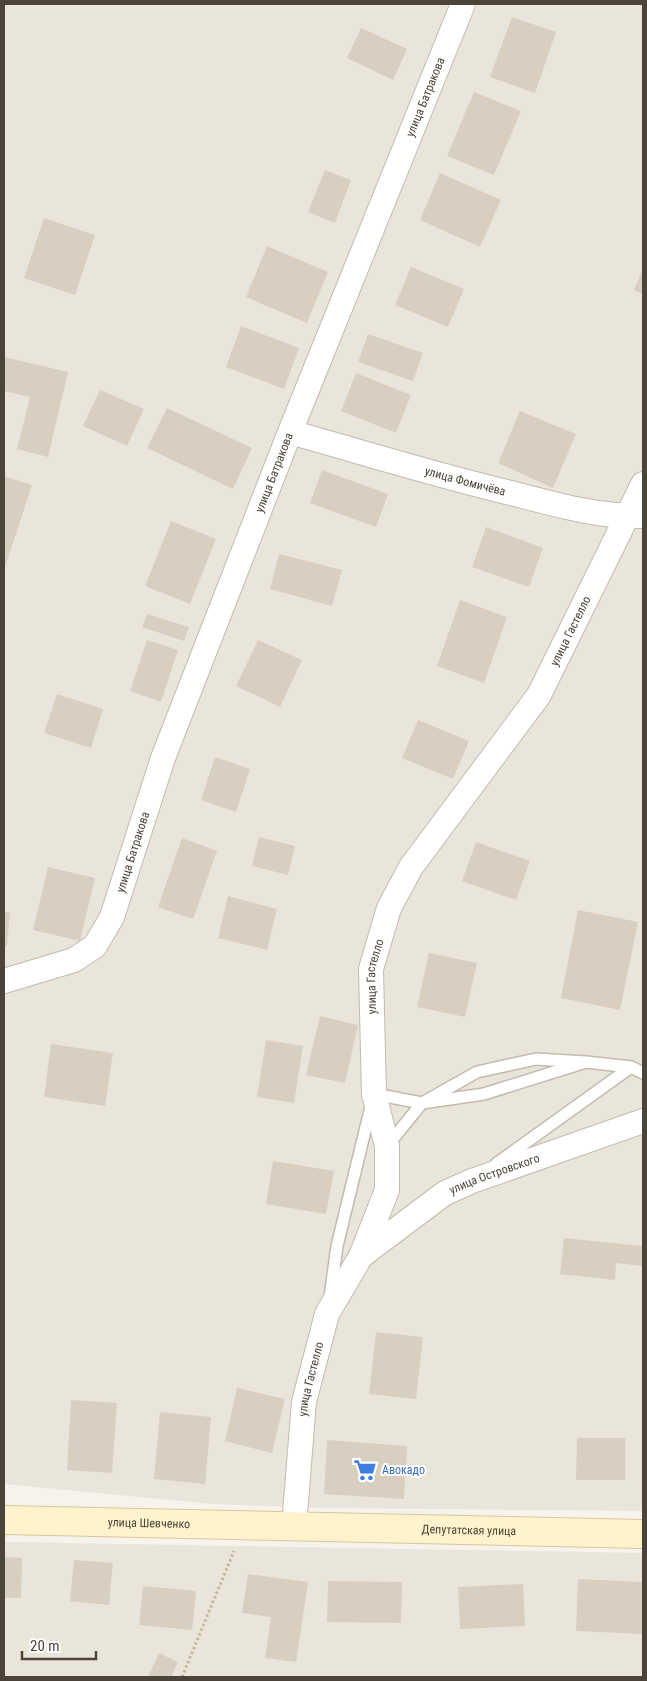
<svg xmlns="http://www.w3.org/2000/svg" width="647" height="1681" font-family="'Roboto Condensed',sans-serif">
	<style>
		.residential { fill: #eae5da }
		.building { fill: #d8cfc1 }
		.lines { fill: none; stroke-linecap: round; stroke-linejoin: round }
		.service-casing { stroke: #c2bbae; stroke-width: 14 }
		.minor-casing { stroke: #c2bbae; stroke-width: 26 }
		.secondary-casing { stroke: #d6c79b; stroke-width: 30 }
		.path { stroke: #c4b79f; stroke-width: 3; stroke-dasharray: 2.5 2.5; stroke-linecap: butt }
		.service { stroke: #fff; stroke-width: 11 }
		.minor { stroke: #fff; stroke-width: 24 }
		.secondary { stroke: #fff3cd; stroke-width: 28 }
		.labels { text-anchor: middle; dominant-baseline: central; stroke-width: 4; stroke-linejoin: round; paint-order: stroke }
		.street-label { font-size: 12px; fill: #4b4439; stroke: #fff }
		.shop-label { font-size: 12px; fill: #366cbe; stroke: #fff; text-anchor: start }
	</style>
	<rect width="100%" height="100%" fill="#f6f3ec"/>
	<path class="residential" d="M 4,4 L 643,4 L 643,1511 L 317,1508 L 212,1504 L 4,1484 Z
		M 4,1542 L 643,1553 L 643,1677 L 4,1677 Z"/>
	<path class="building" d="M 512,17 L 556,32 L 535,93 L 490,77 Z
		M 361,28 L 407,49 L 393,80 L 347,58 Z
		M 474,92 L 521,111 L 494,175 L 447,156 Z
		M 325,170 L 351,180 L 335,223 L 308,212 Z
		M 440,173 L 501,200 L 480,247 L 420,220 Z
		M 44,218 L 95,235 L 75,295 L 24,278 Z
		M 267,246 L 328,272 L 307,323 L 246,297 Z
		M 411,267 L 464,289 L 448,327 L 395,305 Z
		M 643,268 L 643,294 L 634,290 Z
		M 241,326 L 299,348 L 284,389 L 226,367 Z
		M 368,334 L 423,353 L 413,381 L 358,362 Z
		M 4,357 L 68,372 L 48,457 L 17,449 L 30,397 L 4,391 Z
		M 356,373 L 411,395 L 396,433 L 341,411 Z
		M 100,390 L 144,409 L 127,446 L 83,426 Z
		M 167,408 L 252,448 L 233,489 L 147,448 Z
		M 520,411 L 576,434 L 553,488 L 498,463 Z
		M 322,470 L 388,494 L 376,527 L 310,503 Z
		M 4,476 L 32,485 L 4,570 Z
		M 171,521 L 216,539 L 190,604 L 145,586 Z
		M 486,527 L 543,548 L 529,587 L 472,567 Z
		M 279,554 L 342,570 L 332,606 L 270,589 Z
		M 460,600 L 507,617 L 484,683 L 437,666 Z
		M 147,614 L 189,627 L 184,641 L 142,627 Z
		M 147,640 L 178,650 L 161,702 L 130,691 Z
		M 258,640 L 302,660 L 280,707 L 236,686 Z
		M 57,694 L 103,709 L 91,748 L 44,733 Z
		M 418,720 L 469,741 L 453,779 L 402,758 Z
		M 215,757 L 250,769 L 236,812 L 201,800 Z
		M 259,837 L 295,846 L 288,875 L 252,866 Z
		M 182,838 L 217,851 L 193,919 L 158,907 Z
		M 476,842 L 530,861 L 516,900 L 462,881 Z
		M 48,867 L 95,878 L 80,941 L 33,930 Z
		M 228,896 L 277,909 L 267,950 L 218,938 Z
		M 578,910 L 638,922 L 620,1010 L 561,998 Z
		M 4,912 L 10,912 L 7,946 L 4,946 Z
		M 429,953 L 477,963 L 465,1017 L 417,1007 Z
		M 320,1016 L 358,1025 L 345,1083 L 306,1075 Z
		M 266,1040 L 303,1046 L 294,1103 L 257,1097 Z
		M 51,1044 L 113,1053 L 105,1106 L 44,1097 Z
		M 273,1161 L 334,1171 L 326,1214 L 266,1204 Z
		M 564,1238 L 643,1246 L 643,1266 L 616,1263 L 615,1280 L 560,1274 Z
		M 376,1332 L 423,1337 L 416,1399 L 369,1394 Z
		M 237,1388 L 285,1399 L 272,1453 L 225,1441 Z
		M 71,1400 L 117,1403 L 112,1473 L 67,1470 Z
		M 160,1412 L 211,1417 L 205,1484 L 154,1479 Z
		M 577,1438 L 625,1438 L 625,1480 L 576,1480 Z
		M 327,1440 L 407,1446 L 404,1499 L 324,1494 Z
		M 4,1557 L 22,1558 L 21,1598 L 4,1598 Z
		M 74,1560 L 113,1563 L 109,1605 L 70,1601 Z
		M 248,1574 L 308,1582 L 296,1662 L 265,1658 L 271,1617 L 242,1613 Z
		M 578,1579 L 643,1582 L 643,1634 L 576,1631 Z
		M 328,1581 L 402,1582 L 401,1623 L 327,1622 Z
		M 523,1584 L 525,1626 L 460,1629 L 458,1587 Z
		M 143,1586 L 196,1591 L 192,1630 L 139,1625 Z
		M 159,1653 L 178,1662 L 171,1677 L 148,1677 Z"/>
	<g class="lines">
		<defs>
			<path id="service" d="M 387,1146 L 422,1103 L 477,1072 L 536,1059 L 586,1062 L 631,1067 L 643,1073
				M 496,1164 L 631,1067
				M 330,1297 L 337,1246 L 374,1094 L 422,1103 L 484,1094 L 586,1062"/>
			<g id="minor">
				<path id="s1" d="M 290,432 C 365,453 439,476 515,494 C 557,505 599,517 643,516"/>
				<path id="s2" d="M 4,981 L 74,960 L 95,946 L 112,917 L 163,758 L 290,432 L 463,4"/>
				<path id="s3" d="M 361,1256 L 445,1193 L 472,1181 L 643,1121"/>
				<path id="s4" d="M 294,1526 L 304,1402 L 327,1314 L 361,1256 L 387,1190 L 387,1146 L 374,1094 L 371,969 L 389,908 L 411,867 L 539,695 L 643,484"/>
			</g>
			<g id="secondary">
				<path id="s5" d="M 4,1520 L 643,1534"/>
			</g>
		</defs>
		<use href="#service" class="service-casing"/>
		<use href="#minor" class="minor-casing"/>
		<use href="#secondary" class="secondary-casing"/>
		<path class="path" d="M 182,1677 L 234,1551"/>
		<use href="#service" class="service"/>
		<use href="#minor" class="minor"/>
		<use href="#secondary" class="secondary"/>
	</g>
	<defs>
		<symbol id="supermarket-bare" viewBox="-9 -9 18 18"><path d="M-6-5.5h2.5l.6 2H6L4.5 2H-2.5L-4.4-4H-6ZM-1.5 3.2a1.3 1.3 0 1 0 .1 0ZM3 3.2a1.3 1.3 0 1 0 .1 0Z" fill="#3f7fe0" stroke="#fff" stroke-width="2.5" paint-order="stroke"/></symbol>
	</defs>
	<g fill-rule="evenodd">
		<use href="#supermarket-bare" x="349" y="1454" width="32" height="32"/>
	</g>
	<g class="labels">
		<g class="street-label">
			<text stroke="none"><textPath href="#s2" startOffset="1010">улица Батракова</textPath></text>
			<text stroke="none"><textPath href="#s2" startOffset="605">улица Батракова</textPath></text>
			<text stroke="none"><textPath href="#s1" startOffset="182">улица Фомичёва</textPath></text>
			<text stroke="none"><textPath href="#s4" startOffset="972">улица Гастелло</textPath></text>
			<text stroke="none"><textPath href="#s2" startOffset="200">улица Батракова</textPath></text>
			<text stroke="none"><textPath href="#s4" startOffset="569">улица Гастелло</textPath></text>
			<text stroke="none"><textPath href="#s3" startOffset="158">улица Островского</textPath></text>
			<text stroke="none"><textPath href="#s4" startOffset="148">улица Гастелло</textPath></text>
			<text stroke="none"><textPath href="#s5" startOffset="145">улица Шевченко</textPath></text>
			<text stroke="none"><textPath href="#s5" startOffset="465">Депутатская улица</textPath></text>
		</g>
		<g class="shop-label">
			<text x="382" y="1470">Авокадо</text>
		</g>
	</g>
	<rect width="647" height="1681" fill="none" stroke="#4b4439" stroke-width="10"/>
	<path d="M22 1651v8h74v-8" fill="none" stroke="#4b4439" stroke-width="2.5"/>
	<text x="30" y="1651" font-size="15" fill="#4b4439" stroke="#ffffff" stroke-width="4" paint-order="stroke">20 m</text>
</svg>
